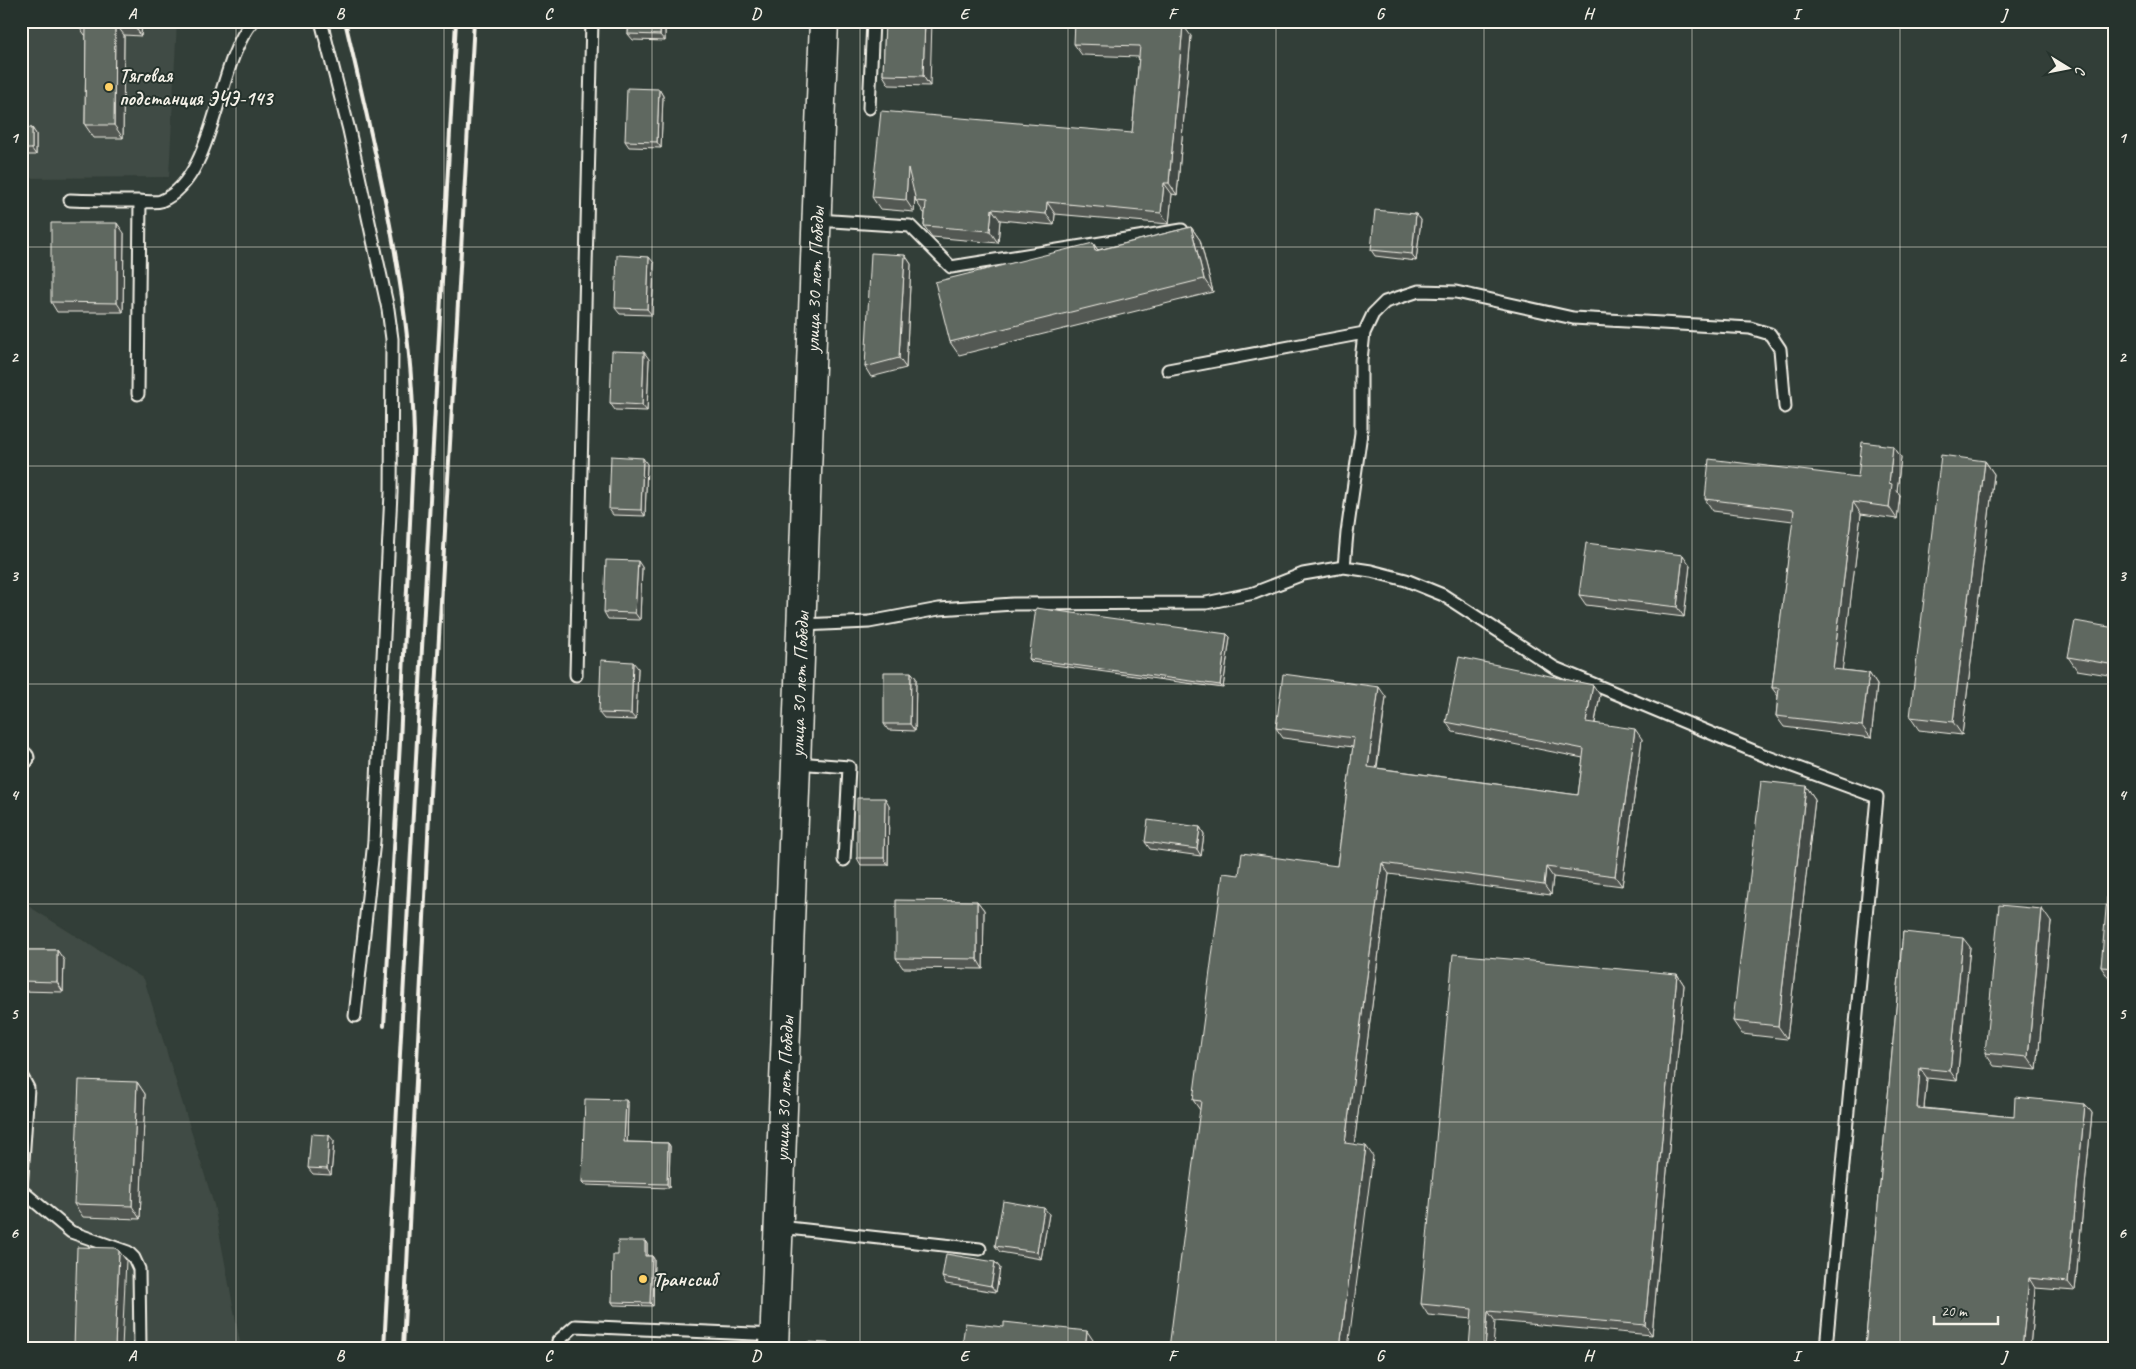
<svg xmlns="http://www.w3.org/2000/svg" width="2136" height="1369" font-family="Caveat,sans-serif">
	<style>
		.built { fill: #404b44 }
		.lines { fill: none; stroke-linecap: round; stroke-linejoin: round }
		.service-casing { stroke: #f4f1e8; stroke-width: 15 }
		.minor-casing { stroke: #f4f1e8; stroke-width: 25 }
		.secondary-casing { stroke: #f4f1e8; stroke-width: 31 }
		.service { stroke: #26332d; stroke-width: 11 }
		.minor { stroke: #26332d; stroke-width: 21 }
		.secondary { stroke: #26332d; stroke-width: 28 }
		.rail { stroke: #f4f1e8; stroke-width: 4 }
		.wall { fill: #525953; stroke: #f4f1e8 }
		.shaded-wall { fill: #424944; stroke: #f4f1e8 }
		.building { fill: #5f6861; stroke: #f4f1e8 }
		.grid { fill: none; stroke: #f4f1e8; stroke-width: 1; stroke-opacity: 0.55 }
		.poi-dot { fill: #ffd166; stroke: #26332d; stroke-width: 2 }
		.labels { text-anchor: middle; dominant-baseline: central; stroke-width: 4; stroke-linejoin: round; paint-order: stroke }
		.poi-label { font-size: 20px; font-weight: bold; fill: #f4f1e8; stroke: #26332d; text-anchor: start }
		.street-label { font-size: 20px; fill: #f4f1e8; stroke: #26332d }
		.neatline { fill: none; stroke: #f4f1e8; stroke-width: 2 }
		.grid-label { font-size: 16px; text-anchor: middle; font-weight: bold; fill: #f4f1e8 }
	</style>
	<rect width="100%" height="100%" fill="#323e38"/>
	<filter id="ink" filterUnits="userSpaceOnUse"><feTurbulence type="fractalNoise" baseFrequency=".02" numOctaves="2"/><feDisplacementMap in="SourceGraphic" scale="10" xChannelSelector="R" yChannelSelector="G"/><feConvolveMatrix kernelMatrix="1 2 1 2 8 2 1 2 1" color-interpolation-filters="sRGB"/></filter>
	<g filter="url(#ink)">
		<path class="built" d="M 21,21 L 177,21 L 169,177 L 21,178 Z
			M 25,904 L 144,979 L 214,1205 L 241,1348 L 21,1348 L 21,905 Z"/>
		<g class="lines">
			<defs>
				<path id="service" d="M 321,21 L 349,130 L 388,309 L 392,339 L 391,493 L 374,841 L 355,1016
					M 869,108 L 873,21
					M 70,200 C 92,201 115,201 138,201 C 145,201 155,203 161,201 C 217,178 215,64 253,21
					M 817,220 L 910,226 L 951,267 L 1182,230
					M 1168,370 L 1364,333
					M 138,394 L 140,201
					M 1344,567 L 1347,533 L 1361,433 L 1361,360 L 1364,333 L 1373,314 L 1385,302 L 1419,291 L 1456,292 L 1573,318 L 1750,328 L 1770,334 L 1780,349 L 1785,407
					M 802,625 L 869,622 L 939,609 L 1013,604 L 1206,603 L 1254,593 L 1303,574 L 1344,567 L 1371,571 L 1406,580 L 1443,595 L 1555,668 L 1768,757 L 1877,797 L 1826,1348
					M 576,675 L 592,21
					M 797,763 L 849,767 L 844,860
					M 21,1075 L 28,1088 L 21,1190 L 71,1232 L 128,1252 L 134,1258 L 139,1269 L 140,1348
					M 779,1227 L 980,1249
					M 557,1348 L 558,1341 L 575,1326 L 775,1335"/>
				<path id="minor" d="M 21,758 L 23,758"/>
				<g id="secondary">
					<path id="s1" d="M 774,1348 L 824,21"/>
				</g>
			</defs>
			<use href="#service" class="service-casing"/>
			<use href="#minor" class="minor-casing"/>
			<use href="#secondary" class="secondary-casing"/>
			<use href="#service" class="service"/>
			<use href="#minor" class="minor"/>
			<use href="#secondary" class="secondary"/>
			<path class="rail" d="M 345,21 C 377,158 411,295 414,435 L 400,742 L 384,1026
				M 384,1348 L 456,21
				M 403,1348 L 430,795 L 474,21"/>
		</g>
		<path class="wall" d="M 76,21 L 142,21 L 141,36 L 124,35 L 123,138 L 94,138 L 85,125 L 86,35 L 85,35 L 76,22 Z
			M 629,21 L 665,21 L 665,41 L 633,40 L 628,34 Z
			M 885,21 L 930,86 L 889,85 L 883,75 Z
			M 1193,21 L 1215,21 L 1214,26 L 1195,24 Z
			M 1191,36 L 1177,195 L 1172,194 L 1169,224 L 1055,214 L 1054,225 L 1000,220 L 998,243 L 932,237 L 924,226 L 925,213 L 924,213 L 916,201 L 915,196 L 914,212 L 880,209 L 872,197 L 1132,133 L 1139,57 L 1082,55 L 1074,44 Z
			M 659,89 L 663,96 L 661,148 L 629,147 L 625,141 Z
			M 21,128 L 32,128 L 36,134 L 36,155 L 21,155 Z
			M 1416,214 L 1421,220 L 1416,261 L 1375,256 L 1371,250 Z
			M 1191,227 L 1200,240 L 1213,292 L 959,355 L 950,342 L 1093,243 L 1098,250 Z
			M 124,233 L 123,312 L 57,312 L 51,302 Z
			M 905,255 L 911,264 L 906,368 L 871,377 L 865,367 Z
			M 654,263 L 652,315 L 620,314 L 615,308 Z
			M 649,359 L 647,411 L 615,410 L 610,403 Z
			M 1893,446 L 1901,457 L 1897,491 L 1900,495 L 1897,519 L 1861,514 L 1842,670 L 1869,673 L 1877,685 L 1871,738 L 1784,727 L 1776,716 L 1778,696 L 1772,688 L 1793,521 L 1713,511 L 1705,499 L 1858,477 Z
			M 1985,461 L 1994,474 L 1962,735 L 1919,730 L 1910,717 Z
			M 647,464 L 645,516 L 613,515 L 609,509 Z
			M 1690,565 L 1684,617 L 1586,605 L 1579,595 Z
			M 642,567 L 640,620 L 608,619 L 604,612 Z
			M 2115,628 L 2115,676 L 2077,670 L 2068,657 Z
			M 1227,634 L 1230,637 L 1223,688 L 1032,662 L 1029,659 Z
			M 638,668 L 636,720 L 604,719 L 599,713 Z
			M 911,672 L 916,678 L 915,731 L 888,730 L 884,724 Z
			M 1600,695 L 1595,723 L 1642,739 L 1622,886 L 1553,877 L 1551,895 L 1389,874 L 1354,1144 L 1373,1156 L 1200,1110 L 1193,1100 L 1239,875 L 1337,866 L 1353,747 L 1283,738 L 1276,728 L 1386,697 L 1377,768 L 1578,795 L 1583,758 L 1453,732 L 1446,722 Z
			M 1806,786 L 1815,799 L 1787,1039 L 1742,1034 L 1733,1021 Z
			M 889,805 L 888,865 L 861,865 L 857,858 Z
			M 1200,827 L 1204,834 L 1201,856 L 1150,849 L 1145,842 Z
			M 2115,851 L 2115,980 L 2110,980 L 2101,967 Z
			M 977,901 L 984,910 L 983,969 L 903,968 L 896,958 Z
			M 2051,922 L 2037,1070 L 1994,1066 L 1985,1053 Z
			M 1903,932 L 1970,947 L 1957,1081 L 1927,1078 L 1924,1108 L 2014,1117 L 2085,1104 L 2092,1113 L 2075,1291 L 2035,1288 L 2030,1348 L 1865,1348 Z
			M 21,950 L 57,950 L 64,960 L 63,992 L 21,991 Z
			M 1677,974 L 1684,985 L 1652,1335 L 1428,1315 L 1421,1304 Z
			M 137,1082 L 145,1094 L 140,1219 L 83,1217 L 74,1204 Z
			M 628,1103 L 627,1142 L 668,1143 L 670,1146 L 669,1188 L 585,1185 L 582,1182 Z
			M 334,1141 L 331,1175 L 313,1174 L 308,1168 Z
			M 1049,1214 L 1041,1259 L 1000,1252 L 995,1246 Z
			M 645,1241 L 647,1244 L 647,1256 L 652,1256 L 654,1259 L 653,1306 L 614,1305 L 612,1302 L 618,1255 Z
			M 995,1262 L 1000,1268 L 996,1292 L 946,1284 L 942,1277 Z"/>
		<path class="shaded-wall" d="M 133,21 L 142,21 L 141,36 L 133,23 Z
			M 661,21 L 665,21 L 665,41 L 660,35 Z
			M 925,21 L 932,21 L 930,86 L 923,76 Z
			M 1211,21 L 1215,21 L 1214,26 Z
			M 115,23 L 124,35 L 123,138 L 114,125 Z
			M 1183,25 L 1191,36 L 1177,195 L 1169,183 Z
			M 659,89 L 663,96 L 661,148 L 657,142 Z
			M 32,128 L 36,134 L 36,155 L 32,149 Z
			M 908,168 L 916,179 L 914,212 L 906,200 Z
			M 1164,183 L 1172,194 L 1169,224 L 1161,213 Z
			M 1047,202 L 1055,214 L 1054,225 L 1046,214 Z
			M 992,209 L 1000,220 L 998,243 L 990,231 Z
			M 1416,214 L 1421,220 L 1416,261 L 1412,254 Z
			M 117,223 L 124,233 L 123,312 L 117,303 Z
			M 1191,227 L 1200,240 L 1213,292 L 1204,279 Z
			M 1093,243 L 1101,255 L 1095,251 Z
			M 905,255 L 911,264 L 906,368 L 899,358 Z
			M 649,257 L 654,263 L 652,315 L 647,309 Z
			M 644,352 L 649,359 L 647,411 L 642,405 Z
			M 1893,446 L 1901,457 L 1897,491 L 1900,495 L 1897,519 L 1889,507 L 1889,483 Z
			M 643,458 L 647,464 L 645,516 L 641,510 Z
			M 1985,461 L 1994,474 L 1962,735 L 1953,722 Z
			M 1853,502 L 1861,514 L 1841,681 L 1833,669 Z
			M 1683,555 L 1690,565 L 1684,617 L 1677,607 Z
			M 638,561 L 642,567 L 640,620 L 635,613 Z
			M 1227,634 L 1230,637 L 1223,688 L 1220,685 Z
			M 633,662 L 638,668 L 636,720 L 631,714 Z
			M 911,672 L 916,678 L 915,731 L 910,724 Z
			M 1869,673 L 1877,685 L 1871,738 L 1862,726 Z
			M 1593,685 L 1600,695 L 1593,732 L 1586,722 Z
			M 1379,687 L 1386,697 L 1375,777 L 1368,767 Z
			M 1635,729 L 1642,739 L 1622,886 L 1615,876 Z
			M 1806,786 L 1815,799 L 1787,1039 L 1778,1026 Z
			M 885,798 L 889,805 L 888,865 L 884,858 Z
			M 1200,827 L 1204,834 L 1201,856 L 1197,849 Z
			M 1382,863 L 1389,874 L 1353,1153 L 1345,1143 Z
			M 1546,867 L 1553,877 L 1551,895 L 1544,885 Z
			M 977,901 L 984,910 L 983,969 L 977,959 Z
			M 2042,909 L 2051,922 L 2037,1070 L 2028,1057 Z
			M 1963,938 L 1970,947 L 1957,1081 L 1950,1071 Z
			M 57,950 L 64,960 L 63,992 L 57,982 Z
			M 1677,974 L 1684,985 L 1652,1335 L 1645,1325 Z
			M 1920,1068 L 1927,1078 L 1923,1117 L 1917,1108 Z
			M 137,1082 L 145,1094 L 140,1219 L 132,1206 Z
			M 626,1100 L 628,1103 L 627,1145 L 624,1142 Z
			M 2085,1104 L 2092,1113 L 2075,1291 L 2068,1282 Z
			M 329,1135 L 334,1141 L 331,1175 L 327,1169 Z
			M 668,1143 L 670,1146 L 669,1188 L 667,1184 Z
			M 1366,1146 L 1373,1156 L 1348,1348 L 1340,1348 Z
			M 1044,1208 L 1049,1214 L 1041,1259 L 1037,1252 Z
			M 645,1241 L 647,1244 L 647,1259 L 645,1256 Z
			M 119,1251 L 126,1260 L 122,1348 L 115,1348 Z
			M 652,1256 L 654,1259 L 653,1306 L 650,1303 Z
			M 995,1262 L 1000,1268 L 996,1292 L 991,1286 Z
			M 2029,1278 L 2035,1288 L 2030,1348 L 2022,1348 Z
			M 1488,1311 L 1495,1321 L 1493,1348 L 1485,1348 Z
			M 1087,1331 L 1093,1340 L 1092,1348 L 1085,1348 Z"/>
		<path class="building" d="M 76,21 L 133,21 L 133,23 L 115,23 L 114,125 L 85,125 L 86,23 L 76,22 Z
			M 629,21 L 661,21 L 660,35 L 628,34 Z
			M 885,21 L 925,21 L 923,76 L 883,75 Z
			M 1075,21 L 1141,21 L 1183,25 L 1169,183 L 1164,183 L 1161,213 L 1047,202 L 1046,214 L 992,209 L 990,231 L 924,226 L 926,202 L 916,201 L 908,168 L 906,200 L 872,197 L 881,111 L 1132,133 L 1140,46 L 1074,44 Z
			M 627,88 L 659,89 L 657,142 L 625,141 Z
			M 21,128 L 32,128 L 32,149 L 21,149 Z
			M 1375,210 L 1416,214 L 1412,254 L 1371,250 Z
			M 51,223 L 117,223 L 117,303 L 51,302 Z
			M 1191,227 L 1204,279 L 950,342 L 935,282 L 1093,243 L 1095,251 Z
			M 871,253 L 905,255 L 899,358 L 865,367 Z
			M 617,255 L 649,257 L 647,309 L 615,308 Z
			M 612,351 L 644,352 L 642,405 L 610,403 Z
			M 1862,442 L 1893,446 L 1889,483 L 1892,484 L 1889,507 L 1853,502 L 1833,669 L 1869,673 L 1862,726 L 1776,716 L 1779,688 L 1772,688 L 1794,510 L 1705,499 L 1709,459 L 1858,477 Z
			M 1941,455 L 1985,461 L 1953,722 L 1910,717 Z
			M 611,456 L 643,458 L 641,510 L 609,509 Z
			M 1586,543 L 1683,555 L 1677,607 L 1579,595 Z
			M 606,560 L 638,561 L 635,613 L 604,612 Z
			M 1036,608 L 1227,634 L 1220,685 L 1029,659 Z
			M 2075,621 L 2115,628 L 2115,665 L 2068,657 Z
			M 1459,657 L 1593,685 L 1586,722 L 1635,729 L 1615,876 L 1546,867 L 1544,885 L 1382,863 L 1345,1143 L 1366,1146 L 1340,1348 L 1169,1348 L 1201,1101 L 1193,1100 L 1223,873 L 1239,875 L 1242,853 L 1337,866 L 1354,738 L 1276,728 L 1283,674 L 1379,687 L 1368,767 L 1578,795 L 1584,749 L 1446,722 Z
			M 601,660 L 633,662 L 631,714 L 599,713 Z
			M 884,672 L 911,672 L 910,724 L 884,724 Z
			M 1761,781 L 1806,786 L 1778,1026 L 1733,1021 Z
			M 857,798 L 885,798 L 884,858 L 857,858 Z
			M 1148,820 L 1200,827 L 1197,849 L 1145,842 Z
			M 2111,851 L 2115,851 L 2115,968 L 2101,967 Z
			M 896,900 L 977,901 L 977,959 L 896,958 Z
			M 1999,905 L 2042,909 L 2028,1057 L 1985,1053 Z
			M 1903,932 L 1963,938 L 1950,1071 L 1920,1068 L 1917,1108 L 2014,1117 L 2015,1097 L 2085,1104 L 2068,1282 L 2029,1278 L 2022,1348 L 1865,1348 Z
			M 21,950 L 57,950 L 57,982 L 21,981 Z
			M 1453,954 L 1677,974 L 1645,1325 L 1488,1311 L 1485,1348 L 1469,1348 L 1472,1309 L 1421,1304 Z
			M 79,1080 L 137,1082 L 132,1206 L 74,1204 Z
			M 585,1099 L 626,1100 L 624,1142 L 668,1143 L 667,1184 L 582,1182 Z
			M 311,1134 L 329,1135 L 327,1169 L 308,1168 Z
			M 1003,1201 L 1044,1208 L 1037,1252 L 995,1246 Z
			M 618,1241 L 645,1241 L 645,1256 L 652,1256 L 650,1303 L 612,1302 L 613,1255 L 618,1255 Z
			M 77,1247 L 115,1248 L 119,1251 L 115,1348 L 74,1348 Z
			M 946,1254 L 995,1262 L 991,1286 L 942,1277 Z
			M 1004,1322 L 1087,1331 L 1085,1348 L 962,1348 L 965,1323 L 1004,1327 Z
			M 807,1342 L 923,1348 L 807,1348 Z"/>
	</g>
	<path class="grid" d="M 236,21 L 236,1348M 444,21 L 444,1348M 652,21 L 652,1348M 860,21 L 860,1348M 1068,21 L 1068,1348M 1276,21 L 1276,1348M 1484,21 L 1484,1348M 1692,21 L 1692,1348M 1900,21 L 1900,1348M 21,247 L 2115,247M 21,466 L 2115,466M 21,684 L 2115,684M 21,904 L 2115,904M 21,1122 L 2115,1122"/>
	<g class="poi-dot">
		<circle cx="109" cy="87" r="5"/>
		<circle cx="643" cy="1279" r="5"/>
	</g>
	<g class="labels">
		<g class="poi-label">
			<text x="119" y="75">Тяговая<tspan x="119" dy="23">подстанция ЭЧЭ-143</tspan></text>
			<text x="653" y="1279">Транссиб</text>
		</g>
		<g class="street-label">
			<text stroke="none"><textPath href="#s1" startOffset="1069">улица 30 лет Победы</textPath></text>
			<text stroke="none"><textPath href="#s1" startOffset="664">улица 30 лет Победы</textPath></text>
			<text stroke="none"><textPath href="#s1" startOffset="259">улица 30 лет Победы</textPath></text>
		</g>
	</g>
	<rect width="2136" height="1369" fill="none" stroke="#26332d" stroke-width="55"/>
	<g transform="translate(2068 68) rotate(100)" stroke="#26332d" stroke-width="4" paint-order="stroke">
	<path d="M0-4L9 19L0 12L-9 19Z" fill="#f4f1e8"/>
	<text y="-8" font-size="14" font-weight="bold" text-anchor="middle" fill="#f4f1e8">С</text>
	</g>
	<path d="M1934 1316v8h64v-8" fill="none" stroke="#f4f1e8" stroke-width="2.5"/>
	<text x="1941" y="1316" font-size="15" fill="#f4f1e8" stroke="#26332d" stroke-width="4" paint-order="stroke">20 m</text>
	<rect x="28" y="28" width="2080" height="1314" class="neatline"/>
	<g class="grid-label">
		<text x="132" y="19">A</text>
		<text x="340" y="19">B</text>
		<text x="548" y="19">C</text>
		<text x="756" y="19">D</text>
		<text x="964" y="19">E</text>
		<text x="1172" y="19">F</text>
		<text x="1380" y="19">G</text>
		<text x="1588" y="19">H</text>
		<text x="1796" y="19">I</text>
		<text x="2004" y="19">J</text>
		<text x="14" y="143">1</text>
		<text x="2122" y="143">1</text>
		<text x="14" y="362">2</text>
		<text x="2122" y="362">2</text>
		<text x="14" y="581">3</text>
		<text x="2122" y="581">3</text>
		<text x="14" y="800">4</text>
		<text x="2122" y="800">4</text>
		<text x="14" y="1019">5</text>
		<text x="2122" y="1019">5</text>
		<text x="14" y="1238">6</text>
		<text x="2122" y="1238">6</text>
		<text x="132" y="1361">A</text>
		<text x="340" y="1361">B</text>
		<text x="548" y="1361">C</text>
		<text x="756" y="1361">D</text>
		<text x="964" y="1361">E</text>
		<text x="1172" y="1361">F</text>
		<text x="1380" y="1361">G</text>
		<text x="1588" y="1361">H</text>
		<text x="1796" y="1361">I</text>
		<text x="2004" y="1361">J</text>
	</g>
</svg>
